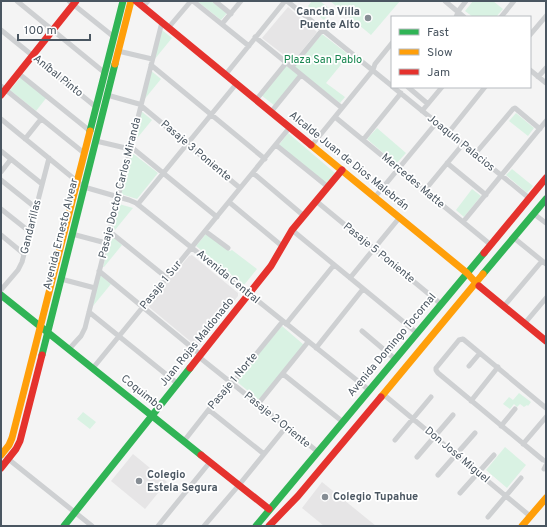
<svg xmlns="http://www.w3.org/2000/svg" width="547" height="527" font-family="Overpass,sans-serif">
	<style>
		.education { fill: #e6e5e6 }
		.green { fill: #d9f2e3 }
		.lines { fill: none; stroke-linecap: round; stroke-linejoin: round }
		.street { stroke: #ced0d2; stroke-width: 5 }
		.fast { stroke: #30b455; stroke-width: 7 }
		.slow { stroke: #ff9f0a; stroke-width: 7 }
		.jam { stroke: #e5322d; stroke-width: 7 }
		.poi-dot { fill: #868d94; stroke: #fff; stroke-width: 1.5 }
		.labels { text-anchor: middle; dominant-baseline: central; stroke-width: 3.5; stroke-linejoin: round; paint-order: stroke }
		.poi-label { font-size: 11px; font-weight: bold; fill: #4a5661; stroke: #fff; text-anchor: start }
		.park-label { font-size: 11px; fill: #17864f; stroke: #fff }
		.street-label { font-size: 11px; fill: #4a5661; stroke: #fff }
	</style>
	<rect width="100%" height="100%" fill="#f4f4f4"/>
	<path class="education" d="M 288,7 L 317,32 L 293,62 L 262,38 Z
		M 192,255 L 238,293 L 238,296 L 199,345 L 196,346 L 149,307 L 149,304 L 189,256 Z
		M 133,454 L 167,482 L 145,509 L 111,481 Z
		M 322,482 L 376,526 L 324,526 L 302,508 Z"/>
	<path class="green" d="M 197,1 L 211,1 L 227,13 L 221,20 Z
		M 312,1 L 320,1 L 331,10 L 324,20 L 308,6 Z
		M 330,1 L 400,1 L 371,35 Z
		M 473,1 L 493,1 L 503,9 L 496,17 L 473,17 L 465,11 Z
		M 162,30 L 172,38 L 154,60 Z
		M 322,34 L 349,55 L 326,83 L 345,97 L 340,103 L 301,73 L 275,106 L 261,95 L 285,65 L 292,70 Z
		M 149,69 L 161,79 L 143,101 Z
		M 21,77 L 47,97 L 36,111 L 10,90 Z
		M 141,111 L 152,120 L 134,142 L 133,142 Z
		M 516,113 L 534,128 L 528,136 L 509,121 Z
		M 377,128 L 406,153 L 396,164 L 367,139 Z
		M 288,133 L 335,173 L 326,184 L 279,145 Z
		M 131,152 L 158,173 L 137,199 L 121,194 Z
		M 512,169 L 533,186 L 527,193 L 506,175 Z
		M 472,189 L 481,196 L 464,217 L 456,210 Z
		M 119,204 L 133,208 L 115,230 L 113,229 Z
		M 206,234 L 230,251 L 232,250 L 257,269 L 244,285 L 196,246 Z
		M 111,235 L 122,245 L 104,267 L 103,267 Z
		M 99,274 L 111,284 L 93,306 Z
		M 282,326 L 304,345 L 259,400 L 236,381 Z
		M 519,393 L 531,402 L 528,406 L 527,405 L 524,407 L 520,404 L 517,407 L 514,404 L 510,409 L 503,404 L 509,397 L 513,400 Z
		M 83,412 L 96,422 L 90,429 L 77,419 Z
		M 505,447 L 526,465 L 507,488 L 486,470 Z"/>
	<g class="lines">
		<path class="street" d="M 17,1 L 105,73
			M 69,1 L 114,37
			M 193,1 L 249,46
			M 215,1 L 231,14
			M 287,1 L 392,86
			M 445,1 L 464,17
			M 143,7 L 148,1
			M 456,17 L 459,10 L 466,1
			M 501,17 L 514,1
			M 222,24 L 241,1
			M 169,27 L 191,1
			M 1,30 L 96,107
			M 530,35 L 546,16
			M 255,37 L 342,108
			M 118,51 L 152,59
			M 151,65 L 265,159
			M 292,67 L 323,29
			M 530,70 L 546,83
			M 18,73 L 90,131
			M 226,74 L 285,1
			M 538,77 L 546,68
			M 1,86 L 84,153
			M 393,87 L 529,198
			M 408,87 L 428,104
			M 107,95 L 139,104 L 240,188
			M 256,100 L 286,63
			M 422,111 L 442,87
			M 271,112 L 301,75
			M 335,117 L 491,245
			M 1,119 L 84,187 L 129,200 L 136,203 L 369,390
			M 449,132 L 485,87
			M 25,139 L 41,119
			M 363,140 L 401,93
			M 96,141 L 130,149
			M 276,145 L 328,187
			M 312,145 L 373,70 L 375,64 L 392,43
			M 130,146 L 217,217
			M 1,151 L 42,184
			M 475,154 L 513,109 L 515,108 L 540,129
			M 447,163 L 486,195
			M 1,172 L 11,159
			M 253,173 L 304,216
			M 1,180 L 36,208
			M 425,190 L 463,144
			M 375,197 L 437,122
			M 316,201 L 441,304
			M 229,202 L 282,246
			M 138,204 L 237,83
			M 1,209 L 30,232
			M 534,214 L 546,223
			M 463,222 L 546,121
			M 292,230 L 417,333
			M 109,231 L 167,278
			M 205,231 L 228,248
			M 72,234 L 106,243
			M 1,235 L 24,254
			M 514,238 L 546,264
			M 99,271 L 201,355
			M 350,278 L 400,217
			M 61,279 L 95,288
			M 1,290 L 18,270 L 22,262 L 49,158
			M 504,306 L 542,261
			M 89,312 L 178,384
			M 525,323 L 546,298
			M 286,324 L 334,265
			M 362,331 L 395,359
			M 316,348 L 363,289
			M 69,349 L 81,336 L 85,328 L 162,22
			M 199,357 L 318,452
			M 469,366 L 480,353
			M 93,368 L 290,127
			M 283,374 L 343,422
			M 383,394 L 530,516
			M 471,401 L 498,367
			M 258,404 L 308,342
			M 546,408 L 463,339 L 459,340 L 436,368 L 436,370 L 438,373 L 543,460 L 546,461
			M 209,410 L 264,454
			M 501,426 L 515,409
			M 395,440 L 431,397
			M 184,441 L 228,385 L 235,380 L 283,321
			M 523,444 L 546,417
			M 417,457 L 453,415
			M 7,458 L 92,526
			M 544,469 L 546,465
			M 438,475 L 475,433
			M 460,493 L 494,455
			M 488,517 L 521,478
			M 158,526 L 210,462
			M 204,526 L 239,485 L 286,427"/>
		<path class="fast" d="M 90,131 L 123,1
			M 483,274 L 546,199
			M 1,295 L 201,455
			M 42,355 L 115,64
			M 64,526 L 190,368
			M 256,526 L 484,253"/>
		<path class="slow" d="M 115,64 L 131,1
			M 311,145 L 467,273 L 479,286
			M 381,397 L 483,274
			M 1,455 L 9,445 L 12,438 L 90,131
			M 522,526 L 546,498"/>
		<path class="jam" d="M 136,1 L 311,145
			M 1,95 L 76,1
			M 484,253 L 546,178
			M 479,286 L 546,341
			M 190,368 L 271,266 L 292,230 L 342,170
			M 201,455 L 269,509
			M 1,468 L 16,449 L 20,441 L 42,355
			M 269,526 L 298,496 L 381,397"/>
	</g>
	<g class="poi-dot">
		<circle cx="368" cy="18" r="4"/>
		<circle cx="139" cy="481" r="4"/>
		<circle cx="325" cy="497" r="4"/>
	</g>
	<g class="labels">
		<g class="poi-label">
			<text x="360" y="12" text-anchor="end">Cancha Villa<tspan x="360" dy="13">Puente Alto</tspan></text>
			<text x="147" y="475">Colegio<tspan x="147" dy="13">Estela Segura</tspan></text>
			<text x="333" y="497">Colegio Tupahue</text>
		</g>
		<g class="park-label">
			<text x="323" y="60">Plaza San Pablo</text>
		</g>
		<g class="street-label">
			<text transform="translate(58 76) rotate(39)">Aníbal Pinto</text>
			<text transform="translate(461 143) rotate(39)">Joaquín Palacios</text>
			<text transform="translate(196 151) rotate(40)">Pasaje 3 Poniente</text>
			<text transform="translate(349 161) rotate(39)">Alcalde Juan de Dios Malebrán</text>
			<text transform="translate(413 181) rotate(40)">Mercedes Matte</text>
			<text transform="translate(120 188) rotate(-76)">Pasaje Doctor Carlos Miranda</text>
			<text transform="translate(31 227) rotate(-76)">Gandarillas</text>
			<text transform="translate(61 234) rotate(-76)">Avenida Ernesto Alvear</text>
			<text transform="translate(379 253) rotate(39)">Pasaje 5 Poniente</text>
			<text transform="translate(228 277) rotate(39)">Avenida Central</text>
			<text transform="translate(161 285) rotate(-51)">Pasaje 1 Sur</text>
			<text transform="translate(197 342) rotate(-51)">Juan Rojas Maldonado</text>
			<text transform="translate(392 345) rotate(-50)">Avenida Domingo Tocornal</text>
			<text transform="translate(233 381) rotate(-50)">Pasaje 1 Norte</text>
			<text transform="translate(142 393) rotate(39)">Coquimbo</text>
			<text transform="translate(277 420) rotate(39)">Pasaje 2 Oriente</text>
			<text transform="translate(457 455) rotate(40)">Don José Miguel</text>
		</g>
	</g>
	<rect width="547" height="527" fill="none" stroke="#4a5661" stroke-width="4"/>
	<rect x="391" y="16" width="140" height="72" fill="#ffffff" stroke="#b7bbc0"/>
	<rect x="399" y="29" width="20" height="6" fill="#30b455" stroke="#b7bbc0"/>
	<text x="427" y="36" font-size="12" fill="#4a5661">Fast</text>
	<rect x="399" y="49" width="20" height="6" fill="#ff9f0a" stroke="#b7bbc0"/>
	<text x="427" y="56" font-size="12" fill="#4a5661">Slow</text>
	<rect x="399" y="69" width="20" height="6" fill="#e5322d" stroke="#b7bbc0"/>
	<text x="427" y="76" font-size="12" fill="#4a5661">Jam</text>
	<path d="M18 34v6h72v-6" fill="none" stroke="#4a5661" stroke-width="2"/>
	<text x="24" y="34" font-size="12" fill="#4a5661" stroke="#ffffff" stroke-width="3" paint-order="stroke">100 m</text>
</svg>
